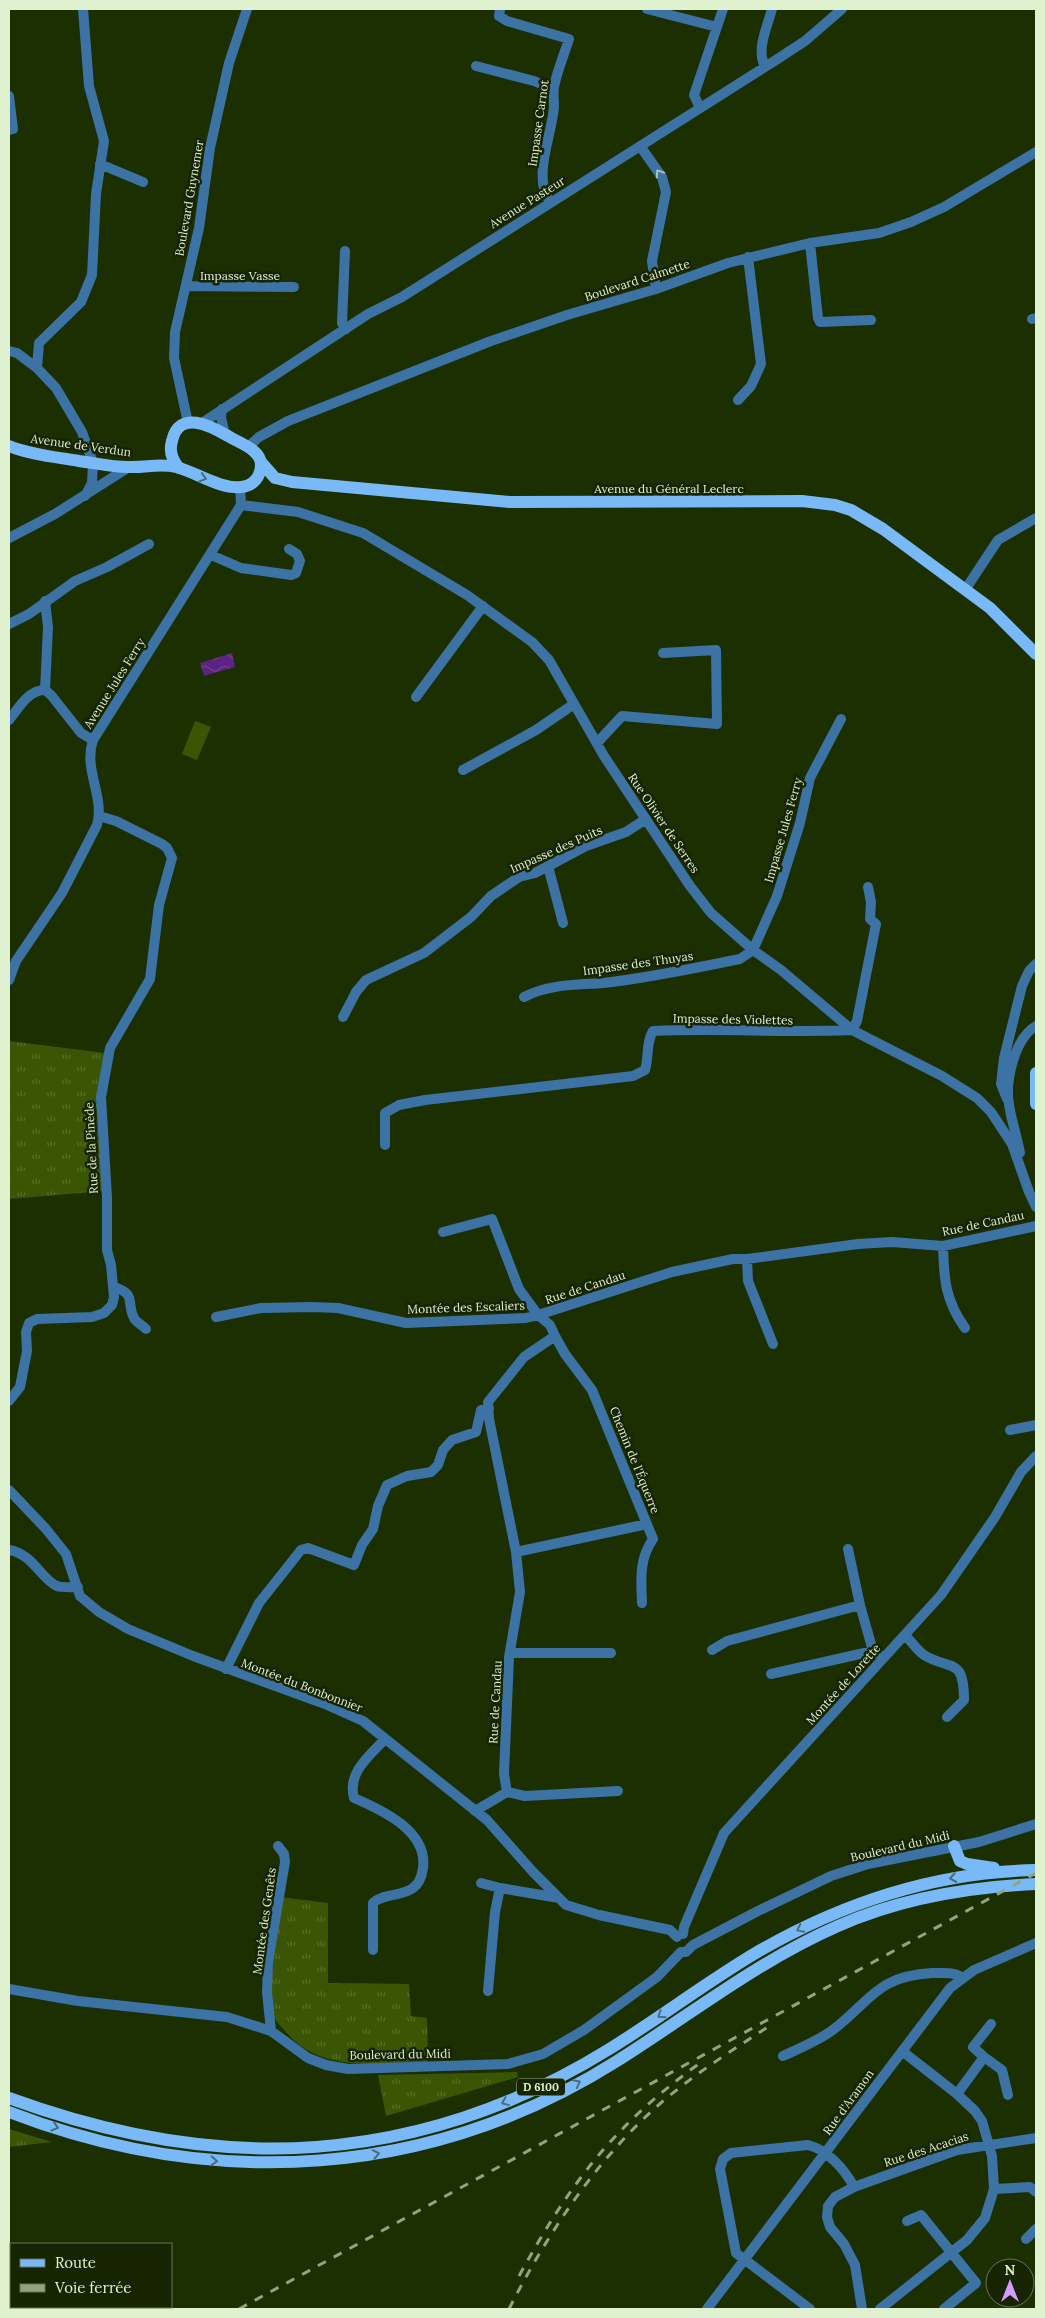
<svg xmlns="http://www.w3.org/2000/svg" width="1045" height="2318" font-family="Lora,serif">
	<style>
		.grass { fill: url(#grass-tufts) }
		.garden { fill: #3a5605 }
		.water { fill: url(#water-waves) }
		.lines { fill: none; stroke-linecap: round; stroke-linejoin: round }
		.minor { stroke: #3c72a4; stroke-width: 10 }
		.major { stroke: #79b9f7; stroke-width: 12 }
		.rail { stroke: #92a47d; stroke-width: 3; stroke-dasharray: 9 9; stroke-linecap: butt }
		.oneway { stroke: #a6c5bf }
		.oneway2 { stroke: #486e7d }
		.labels { text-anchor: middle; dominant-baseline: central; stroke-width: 5; stroke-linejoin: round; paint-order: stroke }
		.shield { fill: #162403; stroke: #a3b491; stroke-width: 1 }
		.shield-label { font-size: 11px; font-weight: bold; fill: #dff1ce }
		.street-label { font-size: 12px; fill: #dff1ce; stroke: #162403 }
	</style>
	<defs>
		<pattern id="grass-tufts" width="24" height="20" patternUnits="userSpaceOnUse" patternTransform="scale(1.25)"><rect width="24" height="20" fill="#3a5605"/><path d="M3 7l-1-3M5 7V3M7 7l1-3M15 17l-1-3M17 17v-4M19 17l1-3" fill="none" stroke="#566f28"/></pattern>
		<pattern id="water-waves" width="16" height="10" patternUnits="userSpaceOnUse" patternTransform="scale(1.25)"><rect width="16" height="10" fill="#5e2184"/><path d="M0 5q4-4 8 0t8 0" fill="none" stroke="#754294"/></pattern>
	</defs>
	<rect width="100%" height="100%" fill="#1c2f00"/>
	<path class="grass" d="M 9,1041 L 105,1053 L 96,1112 L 104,1191 L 9,1199 Z
		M 280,1897 L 328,1903 L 328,1983 L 409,1984 L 411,2016 L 427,2018 L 428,2062 C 379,2064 319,2073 285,2031 C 281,2026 275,2021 273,2015 C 264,1980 275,1933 280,1897 Z
		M 517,2072 L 518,2077 L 386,2116 L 378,2075 Z
		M 9,2129 L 52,2142 L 9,2147 Z"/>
	<path class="garden" d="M 195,721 L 211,727 L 197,760 L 182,754 Z"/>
	<path class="water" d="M 232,653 L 235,667 L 204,676 L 200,663 Z"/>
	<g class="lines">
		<path class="minor" d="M 83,9 L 89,86 L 104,141 L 96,194 L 92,275 L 81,302 L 39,343 L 37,368 L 56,388 L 82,432 L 93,463 L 92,483 L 85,496
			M 500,9 L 499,16 L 507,21 L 569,39 C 564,55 557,71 554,87 C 553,94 554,100 554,107 C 552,135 532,177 550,202
			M 647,9 L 717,27
			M 476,66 L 534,81 L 553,89
			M 765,67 C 756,49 767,28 772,9
			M 9,96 L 13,129 L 9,130
			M 700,108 L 694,95 L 723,9
			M 640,146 L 662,177 L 666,192 L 652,261 L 656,289
			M 100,164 L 143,182
			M 810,243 L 818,318 L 820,322 L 871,320
			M 345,251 L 342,323 L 346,329
			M 186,286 L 294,287
			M 1032,319 L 1036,318
			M 9,351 L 17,353 L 37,368
			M 738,400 L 751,386 L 761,364 L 748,257
			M 222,409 L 221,417 L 225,435
			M 188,423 L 174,358 L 175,332 L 199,228 L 210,148 L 229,63 L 247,9
			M 202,423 L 368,314 L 402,297 L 776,60 L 805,41 L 842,9
			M 248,447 L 259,437 L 288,421 L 491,341 L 567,315 L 656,289 L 728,263 L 810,243 L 879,233 L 911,222 L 944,207 L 1036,152
			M 241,505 L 298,512 L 363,533 L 467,595 L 532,642 L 549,660 L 604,756 L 690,886 L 711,913 L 753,950 L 781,970 L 852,1030 L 942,1076 L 977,1098 L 991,1112 L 1012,1144 L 1029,1192 L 1036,1207
			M 9,538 L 55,514 L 129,467
			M 211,555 L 241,568 L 291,575 L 296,573 L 300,561 L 297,554 L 289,549
			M 965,590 L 998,540 L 1036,518
			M 9,624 L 29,614 L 75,581 L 107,567 L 149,544
			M 45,690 L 48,627 L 45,601
			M 416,697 L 483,606
			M 9,720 C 19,708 28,690 45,690 L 51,695 L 81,733 L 93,740
			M 597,743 L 622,716 L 717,724 L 716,650 L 663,653
			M 463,770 L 536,730 L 574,704
			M 548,866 L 563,923
			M 9,980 L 16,961 L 62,893 L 97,825 C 105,796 83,770 93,740 L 241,505 L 240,487
			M 524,997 C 549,984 576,985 603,983 C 649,978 695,968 740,959 L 753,950 L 777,896 L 800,823 L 810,778 L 841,719
			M 343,1017 L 356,992 L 366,980 L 424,953 L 471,917 L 491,896 L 519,877 L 535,873 L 586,846 L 626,832 L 646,819
			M 1007,1099 L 1001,1084 L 1004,1058 L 1022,986 L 1029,971 L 1036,964
			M 385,1145 L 385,1113 L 399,1105 L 425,1100 L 633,1076 L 645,1070 C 649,1057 646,1042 653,1031 C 720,1028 786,1033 852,1030 L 857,1021 L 876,924 L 870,919 L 871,902 L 868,887
			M 1020,1153 C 1017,1136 1011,1120 1009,1104 C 1005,1080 1015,1038 1036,1026
			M 943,1246 C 944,1279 945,1300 965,1328
			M 747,1259 L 748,1281 L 773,1344
			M 114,1287 C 137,1294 126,1303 134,1318 C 136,1322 143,1326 146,1329
			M 216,1317 L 261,1308 L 312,1307 L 338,1308 L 406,1323 L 526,1318 L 538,1315 L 519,1289 L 492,1219 L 443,1232
			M 555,1336 L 565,1354 L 592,1390 L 653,1539 C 639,1559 641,1579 642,1603
			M 9,1401 L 20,1387 L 27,1351 L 26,1332 L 29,1323 L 37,1319 L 92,1317 L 104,1313 L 112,1305 L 114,1297 L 111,1265 L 107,1250 L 107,1197 L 101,1097 L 110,1048 L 150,979 L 159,905 L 172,858 L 167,848 L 162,844 L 116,821 L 99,816
			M 1010,1430 L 1036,1425
			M 9,1490 L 46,1529 L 66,1554 L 80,1596 L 99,1612 L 128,1629 L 193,1656 L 325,1704 L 363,1721 L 487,1820 L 533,1872 L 566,1905 L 599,1915 L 670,1930 L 677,1937
			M 848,1549 L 860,1605 L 873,1651 L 883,1657
			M 9,1550 C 32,1553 42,1580 57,1586 C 63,1588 72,1587 78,1587
			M 516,1552 L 647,1524
			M 905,1635 C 911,1641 917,1650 924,1655 C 950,1671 964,1656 964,1700 L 947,1717
			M 712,1650 L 727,1641 L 860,1605
			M 510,1653 L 611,1653
			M 226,1669 L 259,1603 L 301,1550 L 308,1548 L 354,1565 L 362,1545 L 373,1529 L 378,1506 L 387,1485 L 407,1476 L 431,1472 L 438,1465 L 443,1450 L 452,1440 L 476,1432 L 481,1410 L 489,1408
			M 771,1674 L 873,1651
			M 507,1792 L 525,1796 L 618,1791
			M 475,1811 L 507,1792 L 504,1774 L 509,1657 L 520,1592 L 516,1552 L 489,1419 L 488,1402 L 524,1357 L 555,1336 L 550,1325 L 538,1315 L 672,1272 L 733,1259 L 747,1259 L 858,1244 L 892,1242 L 943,1246 L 1036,1226
			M 481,1883 L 500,1888
			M 683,1934 L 684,1927 L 724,1833 L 941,1595 L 995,1517 L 1021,1472 L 1036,1456
			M 373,1950 L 373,1903 C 384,1893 401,1897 413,1888 C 419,1884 422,1875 423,1868 C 428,1831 382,1810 354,1798 C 347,1773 369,1756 385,1739
			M 681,1952 L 686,1952 L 693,1945 L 758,1911 L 831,1876 L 868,1864 L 979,1842 L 1036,1824
			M 9,1989 L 78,2001 L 227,2017 L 271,2031 L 308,2058 L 326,2065 L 348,2069 L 508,2064 L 543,2054 L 584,2030 L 657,1977 L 681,1952
			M 488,1991 L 495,1912 L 500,1888 L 559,1898
			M 271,2031 L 267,1992 L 268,1962 L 285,1862 L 284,1854 L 278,1846
			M 783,2056 C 800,2048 820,2040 834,2029 C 872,1999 878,1976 932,1973 C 943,1973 953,1972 962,1977
			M 984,2057 L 973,2047 L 991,2024
			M 957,2094 L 984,2057 L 1002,2070 L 1008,2095
			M 994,2189 L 1030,2187 L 1036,2192
			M 907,2221 L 921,2215 L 976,2283 L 944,2309
			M 1026,2239 L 1036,2229
			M 707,2309 L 950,1988 L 974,1970 L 1036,1943
			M 810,2309 L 736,2253 L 720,2169 L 723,2159 L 731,2153 L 808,2145 C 828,2150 845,2170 854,2187
			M 862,2309 L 855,2265 L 844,2244 L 830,2227 L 827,2217 L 828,2206 L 835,2197 L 854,2187 L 957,2150 L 1036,2138
			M 880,2309 L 967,2240 L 985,2218 L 994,2189 L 992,2156 L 982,2121 L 975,2111 L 957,2094 L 902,2051"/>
		<path class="major" d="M 9,446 C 31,455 56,457 79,461 C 95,463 111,467 128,467 C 145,468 159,463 176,467 C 196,472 219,489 241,487 C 253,486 261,477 261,464 C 260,449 239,443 228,436 C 211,426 179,409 172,441 C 169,451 172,460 179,468
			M 261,462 L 275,478 L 292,482 L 510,502 L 802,501 L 835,505 L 851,510 L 883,529 L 990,608 L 1036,654
			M 1036,1073 L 1036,1104
			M 954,1846 L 960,1861 L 967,1864 L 994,1868
			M 9,2098 C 219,2175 418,2168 611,2048 C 661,2017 708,1981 759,1951 C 844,1902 937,1872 1036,1870
			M 9,2112 C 214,2191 430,2179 617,2061 C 690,2015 758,1961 838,1926 C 901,1898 968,1887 1036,1884"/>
		<path class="rail" d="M 519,2276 C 570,2183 614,2125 700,2063
			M 239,2309 L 1036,1873
			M 509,2309 C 547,2234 598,2157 662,2102 C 696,2073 734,2049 771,2025"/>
	</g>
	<defs><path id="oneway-chevron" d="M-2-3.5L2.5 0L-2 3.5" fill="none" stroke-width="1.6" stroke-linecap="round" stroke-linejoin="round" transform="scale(1.25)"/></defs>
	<use class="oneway" href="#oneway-chevron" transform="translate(659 173) rotate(-124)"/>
	<g class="oneway2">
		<use href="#oneway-chevron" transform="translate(203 478) rotate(17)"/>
		<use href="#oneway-chevron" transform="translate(953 1878) rotate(171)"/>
		<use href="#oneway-chevron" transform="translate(800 1929) rotate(154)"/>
		<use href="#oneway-chevron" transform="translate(661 2015) rotate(146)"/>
		<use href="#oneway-chevron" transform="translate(577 2083) rotate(-28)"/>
		<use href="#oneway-chevron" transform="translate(505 2102) rotate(158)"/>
		<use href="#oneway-chevron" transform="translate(55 2127) rotate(17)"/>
		<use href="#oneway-chevron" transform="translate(376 2154) rotate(-11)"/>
		<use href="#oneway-chevron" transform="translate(214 2161) rotate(3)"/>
	</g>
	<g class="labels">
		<rect class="shield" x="517" y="2078.5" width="48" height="17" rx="4"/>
		<g class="shield-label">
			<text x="541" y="2087">D 6100</text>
		</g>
		<g class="street-label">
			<text transform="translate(538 123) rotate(-82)">Impasse Carnot</text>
			<text transform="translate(189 198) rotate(-80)">Boulevard Guynemer</text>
			<text transform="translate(527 202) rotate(-32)">Avenue Pasteur</text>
			<text x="240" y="275">Impasse Vasse</text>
			<text transform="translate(637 280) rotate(-18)">Boulevard Calmette</text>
			<text transform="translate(81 445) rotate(8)">Avenue de Verdun</text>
			<text x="669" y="488">Avenue du Général Leclerc</text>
			<text transform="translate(114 683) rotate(-58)">Avenue Jules Ferry</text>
			<text transform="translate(664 823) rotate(56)">Rue Olivier de Serres</text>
			<text transform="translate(783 830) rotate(-74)">Impasse Jules Ferry</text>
			<text transform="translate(556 849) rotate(-24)">Impasse des Puits</text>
			<text transform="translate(638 963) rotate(-8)">Impasse des Thuyas</text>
			<text transform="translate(733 1019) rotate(1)">Impasse des Violettes</text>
			<text transform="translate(91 1148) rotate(-93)">Rue de la Pinède</text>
			<text transform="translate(983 1223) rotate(-12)">Rue de Candau</text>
			<text transform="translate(585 1287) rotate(-18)">Rue de Candau</text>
			<text transform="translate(466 1307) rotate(-2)">Montée des Escaliers</text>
			<text transform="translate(635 1460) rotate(68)">Chemin de l'Équerre</text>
			<text transform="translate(843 1684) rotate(-48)">Montée de Lorette</text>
			<text transform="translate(302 1685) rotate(21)">Montée du Bonbonnier</text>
			<text transform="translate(495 1702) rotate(-87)">Rue de Candau</text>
			<text transform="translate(900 1846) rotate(-13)">Boulevard du Midi</text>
			<text transform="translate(264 1921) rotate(-82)">Montée des Genêts</text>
			<text transform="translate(400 2054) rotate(-1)">Boulevard du Midi</text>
			<text transform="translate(848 2102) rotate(-54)">Rue d'Aramon</text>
			<text transform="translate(926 2149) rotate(-18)">Rue des Acacias</text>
		</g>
	</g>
	<rect width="1045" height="2318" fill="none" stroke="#dff1ce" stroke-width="20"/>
	<rect x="10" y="2243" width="162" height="65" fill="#162403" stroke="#667654"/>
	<rect x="20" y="2259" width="25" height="8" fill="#79b9f7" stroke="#667654"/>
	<text x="55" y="2268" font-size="15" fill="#dff1ce">Route</text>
	<rect x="20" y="2284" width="25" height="8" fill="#92a47d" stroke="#667654"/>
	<text x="55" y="2293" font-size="15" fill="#dff1ce">Voie ferrée</text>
	<g transform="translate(1010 2283)"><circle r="24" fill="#162403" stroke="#667654"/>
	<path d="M0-4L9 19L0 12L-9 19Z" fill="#d29dfd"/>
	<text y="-8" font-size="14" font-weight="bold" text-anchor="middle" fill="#dff1ce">N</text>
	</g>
</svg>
